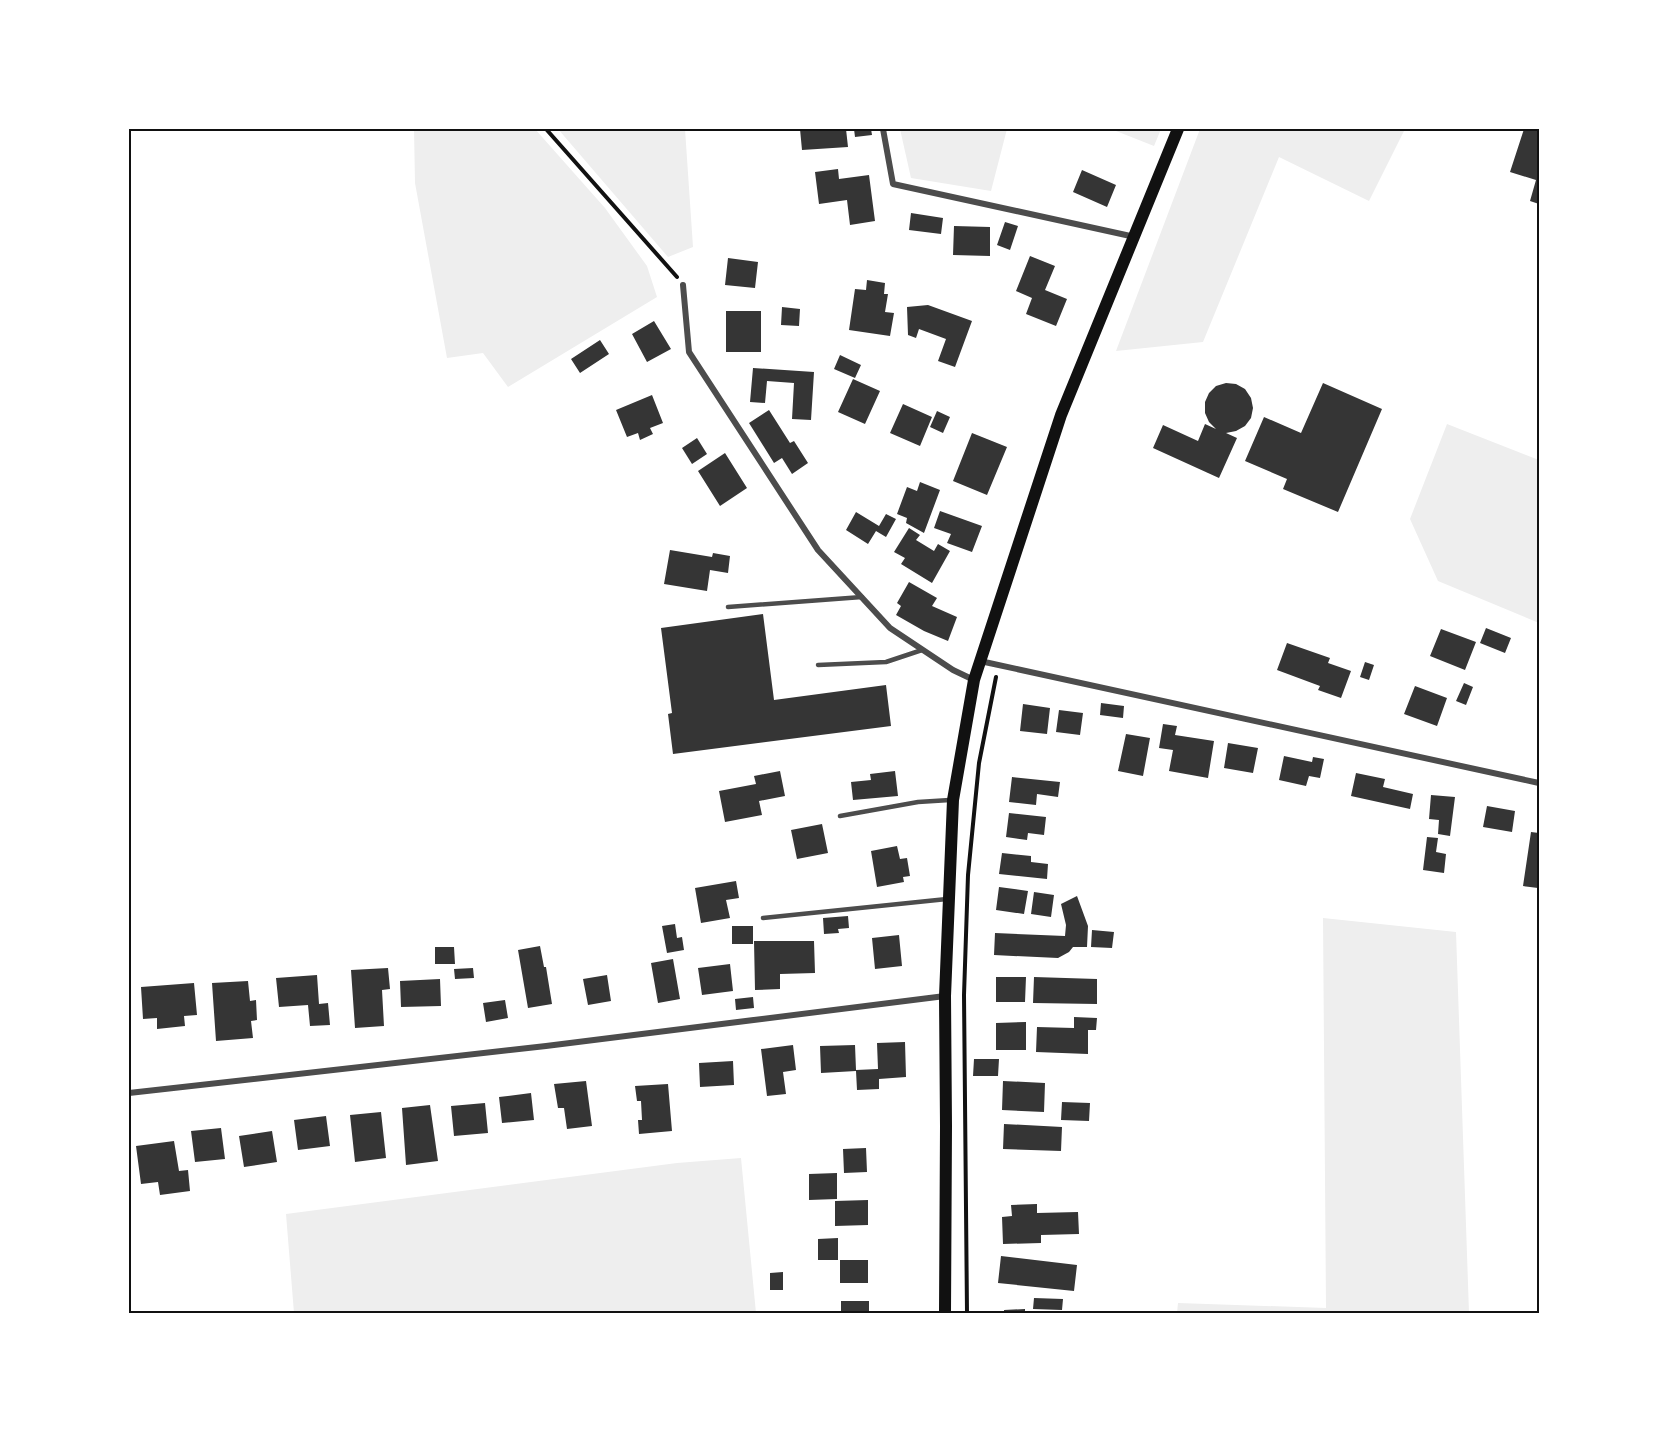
<svg xmlns="http://www.w3.org/2000/svg" width="1668" height="1442" font-family="Karla,sans-serif">
	<style>
		.green { fill: #eee }
		.building { fill: #353535 }
		.lines { fill: none; stroke-linecap: round; stroke-linejoin: round }
		.path { stroke: #111; stroke-width: 4 }
		.service { stroke: #4c4c4c; stroke-width: 4.5 }
		.minor { stroke: #4c4c4c; stroke-width: 6 }
		.secondary { stroke: #111; stroke-width: 12 }
		.neatline { fill: none; stroke: #111; stroke-width: 2 }
	</style>
	<rect width="100%" height="100%" fill="#fff"/>
	<path class="green" d="M 414,129 L 535,129 L 605,208 L 647,266 L 657,297 L 508,387 L 483,353 L 447,358 L 415,183 Z
		M 558,129 L 685,129 L 693,247 L 668,257 Z
		M 900,129 L 1007,129 L 991,191 L 911,178 Z
		M 1111,129 L 1161,129 L 1154,146 Z
		M 1200,129 L 1405,129 L 1369,201 L 1279,157 L 1203,342 L 1116,351 Z
		M 1447,424 L 1539,460 L 1539,623 L 1438,581 L 1410,519 Z
		M 1323,918 L 1456,932 L 1469,1313 L 1177,1313 L 1178,1303 L 1326,1308 Z
		M 741,1158 L 756,1313 L 294,1313 L 286,1214 L 677,1163 Z"/>
	<path class="building" d="M 800,129 L 846,129 L 848,147 L 802,150 Z
		M 854,129 L 871,129 L 872,135 L 855,137 Z
		M 1524,129 L 1539,129 L 1539,204 L 1530,201 L 1536,180 L 1510,172 Z
		M 838,169 L 839,179 L 869,175 L 875,221 L 850,225 L 847,200 L 819,204 L 815,172 Z
		M 1082,170 L 1116,185 L 1107,207 L 1073,192 Z
		M 911,213 L 943,218 L 941,234 L 909,230 Z
		M 1005,222 L 1018,226 L 1010,250 L 997,245 Z
		M 954,226 L 990,227 L 990,256 L 953,255 Z
		M 1030,256 L 1055,266 L 1045,290 L 1067,299 L 1056,326 L 1026,314 L 1032,298 L 1016,291 Z
		M 728,258 L 758,262 L 755,288 L 725,285 Z
		M 867,280 L 885,283 L 884,294 L 888,294 L 885,312 L 894,313 L 890,336 L 849,330 L 855,289 L 866,290 Z
		M 928,305 L 972,321 L 955,367 L 938,361 L 946,339 L 919,329 L 916,338 L 908,335 L 907,307 Z
		M 782,307 L 800,309 L 799,326 L 781,325 Z
		M 726,311 L 761,311 L 761,352 L 726,352 Z
		M 654,321 L 671,349 L 647,362 L 632,334 Z
		M 600,340 L 609,354 L 580,373 L 571,359 Z
		M 840,355 L 861,365 L 855,378 L 834,369 Z
		M 753,368 L 814,372 L 811,420 L 792,419 L 794,383 L 767,381 L 765,403 L 750,402 Z
		M 853,379 L 880,391 L 865,424 L 838,412 Z
		M 1226,383 L 1236,384 L 1245,389 L 1251,398 L 1253,408 L 1251,418 L 1245,426 L 1236,431 L 1226,433 L 1237,438 L 1219,478 L 1153,448 L 1163,425 L 1198,441 L 1205,424 L 1216,429 L 1209,422 L 1205,413 L 1205,402 L 1209,393 L 1216,386 Z
		M 1323,383 L 1382,409 L 1338,512 L 1283,489 L 1287,479 L 1245,461 L 1264,417 L 1301,433 Z
		M 652,395 L 663,423 L 650,428 L 653,434 L 640,440 L 638,433 L 627,437 L 616,410 Z
		M 903,404 L 932,417 L 920,446 L 890,433 Z
		M 769,410 L 790,443 L 794,441 L 808,463 L 792,474 L 782,458 L 774,463 L 749,423 Z
		M 937,411 L 950,417 L 943,433 L 930,427 Z
		M 972,433 L 1007,447 L 987,495 L 953,481 Z
		M 697,438 L 707,454 L 692,464 L 682,448 Z
		M 725,453 L 747,488 L 720,506 L 698,471 Z
		M 920,482 L 940,490 L 924,533 L 906,523 L 907,518 L 897,514 L 907,487 L 917,491 Z
		M 940,511 L 982,526 L 972,552 L 947,543 L 951,534 L 934,528 Z
		M 856,512 L 879,526 L 886,514 L 896,519 L 886,537 L 876,531 L 868,544 L 846,530 Z
		M 909,528 L 920,535 L 916,540 L 934,551 L 938,544 L 950,551 L 932,583 L 901,564 L 905,558 L 894,552 Z
		M 670,550 L 712,557 L 713,553 L 730,556 L 728,573 L 710,570 L 707,591 L 664,584 Z
		M 909,582 L 937,598 L 932,606 L 957,617 L 948,641 L 924,631 L 896,615 L 901,606 L 897,603 Z
		M 763,614 L 774,700 L 886,685 L 891,726 L 673,754 L 668,714 L 672,713 L 661,628 Z
		M 1486,628 L 1511,638 L 1505,653 L 1480,643 Z
		M 1441,629 L 1476,642 L 1465,670 L 1430,656 Z
		M 1287,643 L 1330,658 L 1328,663 L 1351,671 L 1341,698 L 1318,690 L 1320,686 L 1277,670 Z
		M 1365,662 L 1374,665 L 1369,680 L 1360,677 Z
		M 1464,683 L 1473,687 L 1466,705 L 1456,701 Z
		M 1415,686 L 1447,698 L 1437,726 L 1404,714 Z
		M 1101,703 L 1124,706 L 1123,718 L 1100,715 Z
		M 1023,704 L 1050,708 L 1047,734 L 1020,731 Z
		M 1059,710 L 1083,713 L 1080,735 L 1056,732 Z
		M 1163,724 L 1177,726 L 1175,735 L 1214,741 L 1208,778 L 1169,771 L 1173,750 L 1159,748 Z
		M 1126,734 L 1150,738 L 1143,776 L 1118,771 Z
		M 1228,743 L 1258,748 L 1253,773 L 1224,768 Z
		M 1284,756 L 1312,762 L 1313,757 L 1324,759 L 1320,778 L 1309,776 L 1306,786 L 1279,780 Z
		M 780,771 L 785,796 L 759,801 L 762,815 L 725,822 L 719,791 L 756,784 L 754,776 Z
		M 895,771 L 898,796 L 853,800 L 851,782 L 871,780 L 870,774 Z
		M 1356,773 L 1385,779 L 1383,787 L 1413,794 L 1410,809 L 1351,796 Z
		M 1012,777 L 1060,782 L 1058,797 L 1037,794 L 1036,805 L 1009,802 Z
		M 1431,795 L 1455,797 L 1450,836 L 1438,834 L 1439,820 L 1429,819 Z
		M 1487,806 L 1515,811 L 1512,832 L 1483,827 Z
		M 1009,813 L 1046,817 L 1044,835 L 1028,833 L 1027,840 L 1006,837 Z
		M 822,824 L 828,853 L 797,859 L 791,830 Z
		M 1531,832 L 1539,833 L 1538,888 L 1523,886 Z
		M 1427,837 L 1438,838 L 1436,852 L 1446,854 L 1444,873 L 1423,870 Z
		M 897,846 L 900,859 L 907,858 L 910,876 L 903,877 L 904,882 L 877,887 L 871,851 Z
		M 1002,853 L 1031,856 L 1031,862 L 1048,864 L 1047,879 L 999,874 Z
		M 736,881 L 739,898 L 726,900 L 730,918 L 701,923 L 695,888 Z
		M 999,887 L 1028,891 L 1024,914 L 996,910 Z
		M 1034,892 L 1054,895 L 1051,917 L 1031,914 Z
		M 1077,896 L 1088,926 L 1087,947 L 1073,947 L 1069,952 L 1058,958 L 994,955 L 995,933 L 1065,936 L 1066,925 L 1061,904 Z
		M 848,916 L 849,928 L 838,929 L 839,933 L 824,934 L 823,918 Z
		M 675,924 L 677,938 L 682,937 L 684,950 L 667,953 L 662,926 Z
		M 732,926 L 753,926 L 753,944 L 732,944 Z
		M 1092,930 L 1114,932 L 1112,948 L 1091,947 Z
		M 899,935 L 902,966 L 875,969 L 872,938 Z
		M 754,941 L 814,941 L 815,973 L 780,974 L 780,989 L 755,990 Z
		M 540,946 L 544,967 L 546,967 L 552,1004 L 528,1008 L 518,950 Z
		M 435,947 L 454,947 L 455,964 L 435,964 Z
		M 673,959 L 680,999 L 658,1003 L 651,963 Z
		M 730,964 L 733,991 L 702,995 L 698,968 Z
		M 388,968 L 390,989 L 382,990 L 384,1026 L 355,1028 L 351,970 Z
		M 473,968 L 474,978 L 455,979 L 454,969 Z
		M 317,975 L 319,1004 L 328,1003 L 330,1025 L 310,1026 L 308,1005 L 279,1007 L 276,978 Z
		M 607,975 L 611,1001 L 588,1005 L 583,979 Z
		M 996,977 L 1026,977 L 1025,1002 L 996,1002 Z
		M 1034,977 L 1097,979 L 1097,1004 L 1033,1003 Z
		M 440,979 L 441,1006 L 401,1007 L 400,981 Z
		M 248,981 L 250,1001 L 256,1000 L 257,1020 L 251,1021 L 253,1038 L 216,1041 L 212,983 Z
		M 194,983 L 197,1015 L 184,1016 L 185,1026 L 157,1029 L 157,1018 L 143,1019 L 141,987 Z
		M 753,997 L 754,1008 L 736,1010 L 735,999 Z
		M 505,1000 L 508,1018 L 486,1022 L 483,1003 Z
		M 1074,1017 L 1097,1018 L 1096,1030 L 1088,1030 L 1088,1054 L 1036,1052 L 1037,1027 L 1074,1028 Z
		M 1026,1022 L 1026,1050 L 996,1050 L 996,1023 Z
		M 905,1042 L 906,1077 L 879,1079 L 879,1089 L 857,1090 L 856,1071 L 821,1073 L 820,1046 L 855,1045 L 856,1070 L 878,1069 L 877,1043 Z
		M 793,1045 L 796,1070 L 783,1072 L 786,1094 L 767,1096 L 761,1049 Z
		M 974,1059 L 999,1059 L 998,1076 L 973,1076 Z
		M 733,1061 L 734,1085 L 700,1087 L 699,1063 Z
		M 586,1081 L 592,1126 L 567,1129 L 564,1108 L 558,1108 L 554,1084 Z
		M 1003,1081 L 1045,1083 L 1044,1112 L 1002,1110 Z
		M 668,1084 L 672,1131 L 639,1134 L 638,1120 L 642,1120 L 641,1101 L 637,1101 L 635,1086 Z
		M 531,1093 L 534,1120 L 502,1123 L 499,1097 Z
		M 1062,1102 L 1090,1103 L 1089,1121 L 1061,1120 Z
		M 485,1103 L 488,1133 L 454,1136 L 451,1106 Z
		M 430,1105 L 438,1161 L 406,1165 L 402,1108 Z
		M 381,1112 L 386,1158 L 355,1162 L 350,1115 Z
		M 326,1116 L 330,1146 L 298,1150 L 294,1120 Z
		M 1004,1124 L 1062,1127 L 1061,1151 L 1003,1149 Z
		M 221,1128 L 225,1159 L 195,1162 L 191,1131 Z
		M 272,1131 L 277,1162 L 244,1167 L 239,1136 Z
		M 174,1141 L 179,1171 L 188,1170 L 190,1191 L 160,1195 L 158,1182 L 141,1184 L 136,1146 Z
		M 866,1148 L 867,1172 L 844,1173 L 843,1149 Z
		M 837,1173 L 837,1199 L 809,1200 L 809,1174 Z
		M 868,1200 L 868,1225 L 835,1226 L 835,1201 Z
		M 1037,1204 L 1037,1213 L 1078,1212 L 1079,1234 L 1041,1235 L 1041,1243 L 1003,1244 L 1002,1217 L 1012,1216 L 1011,1205 Z
		M 838,1238 L 838,1260 L 818,1260 L 818,1239 Z
		M 1001,1256 L 1077,1265 L 1074,1291 L 998,1283 Z
		M 840,1260 L 868,1260 L 868,1283 L 840,1283 Z
		M 783,1272 L 783,1290 L 770,1290 L 770,1273 Z
		M 1034,1298 L 1063,1299 L 1062,1310 L 1033,1309 Z
		M 841,1301 L 869,1301 L 869,1313 L 841,1313 Z
		M 1025,1309 L 1025,1313 L 1004,1313 L 1004,1310 Z"/>
	<g class="lines">
		<path class="path" d="M 546,129 L 677,277
			M 967,1313 L 964,995 L 968,875 L 979,763 L 996,677"/>
		<path class="service" d="M 728,607 L 862,597
			M 818,665 L 886,662 L 922,650
			M 840,816 L 918,802 L 950,800
			M 763,918 L 947,899"/>
		<path class="minor" d="M 883,129 L 893,184 L 1135,237
			M 683,285 L 689,352 L 818,550 L 890,628 L 953,670 L 974,680
			M 980,661 L 1539,783
			M 129,1093 L 546,1046 L 945,996"/>
		<path class="secondary" d="M 945,1313 L 946,1126 L 945,996 L 953,800 L 974,680 L 1061,415 L 1178,129"/>
	</g>
	<rect width="1668" height="1442" fill="none" stroke="#ffffff" stroke-width="261"/>
	<rect x="130" y="130" width="1408" height="1182" class="neatline"/>
</svg>
